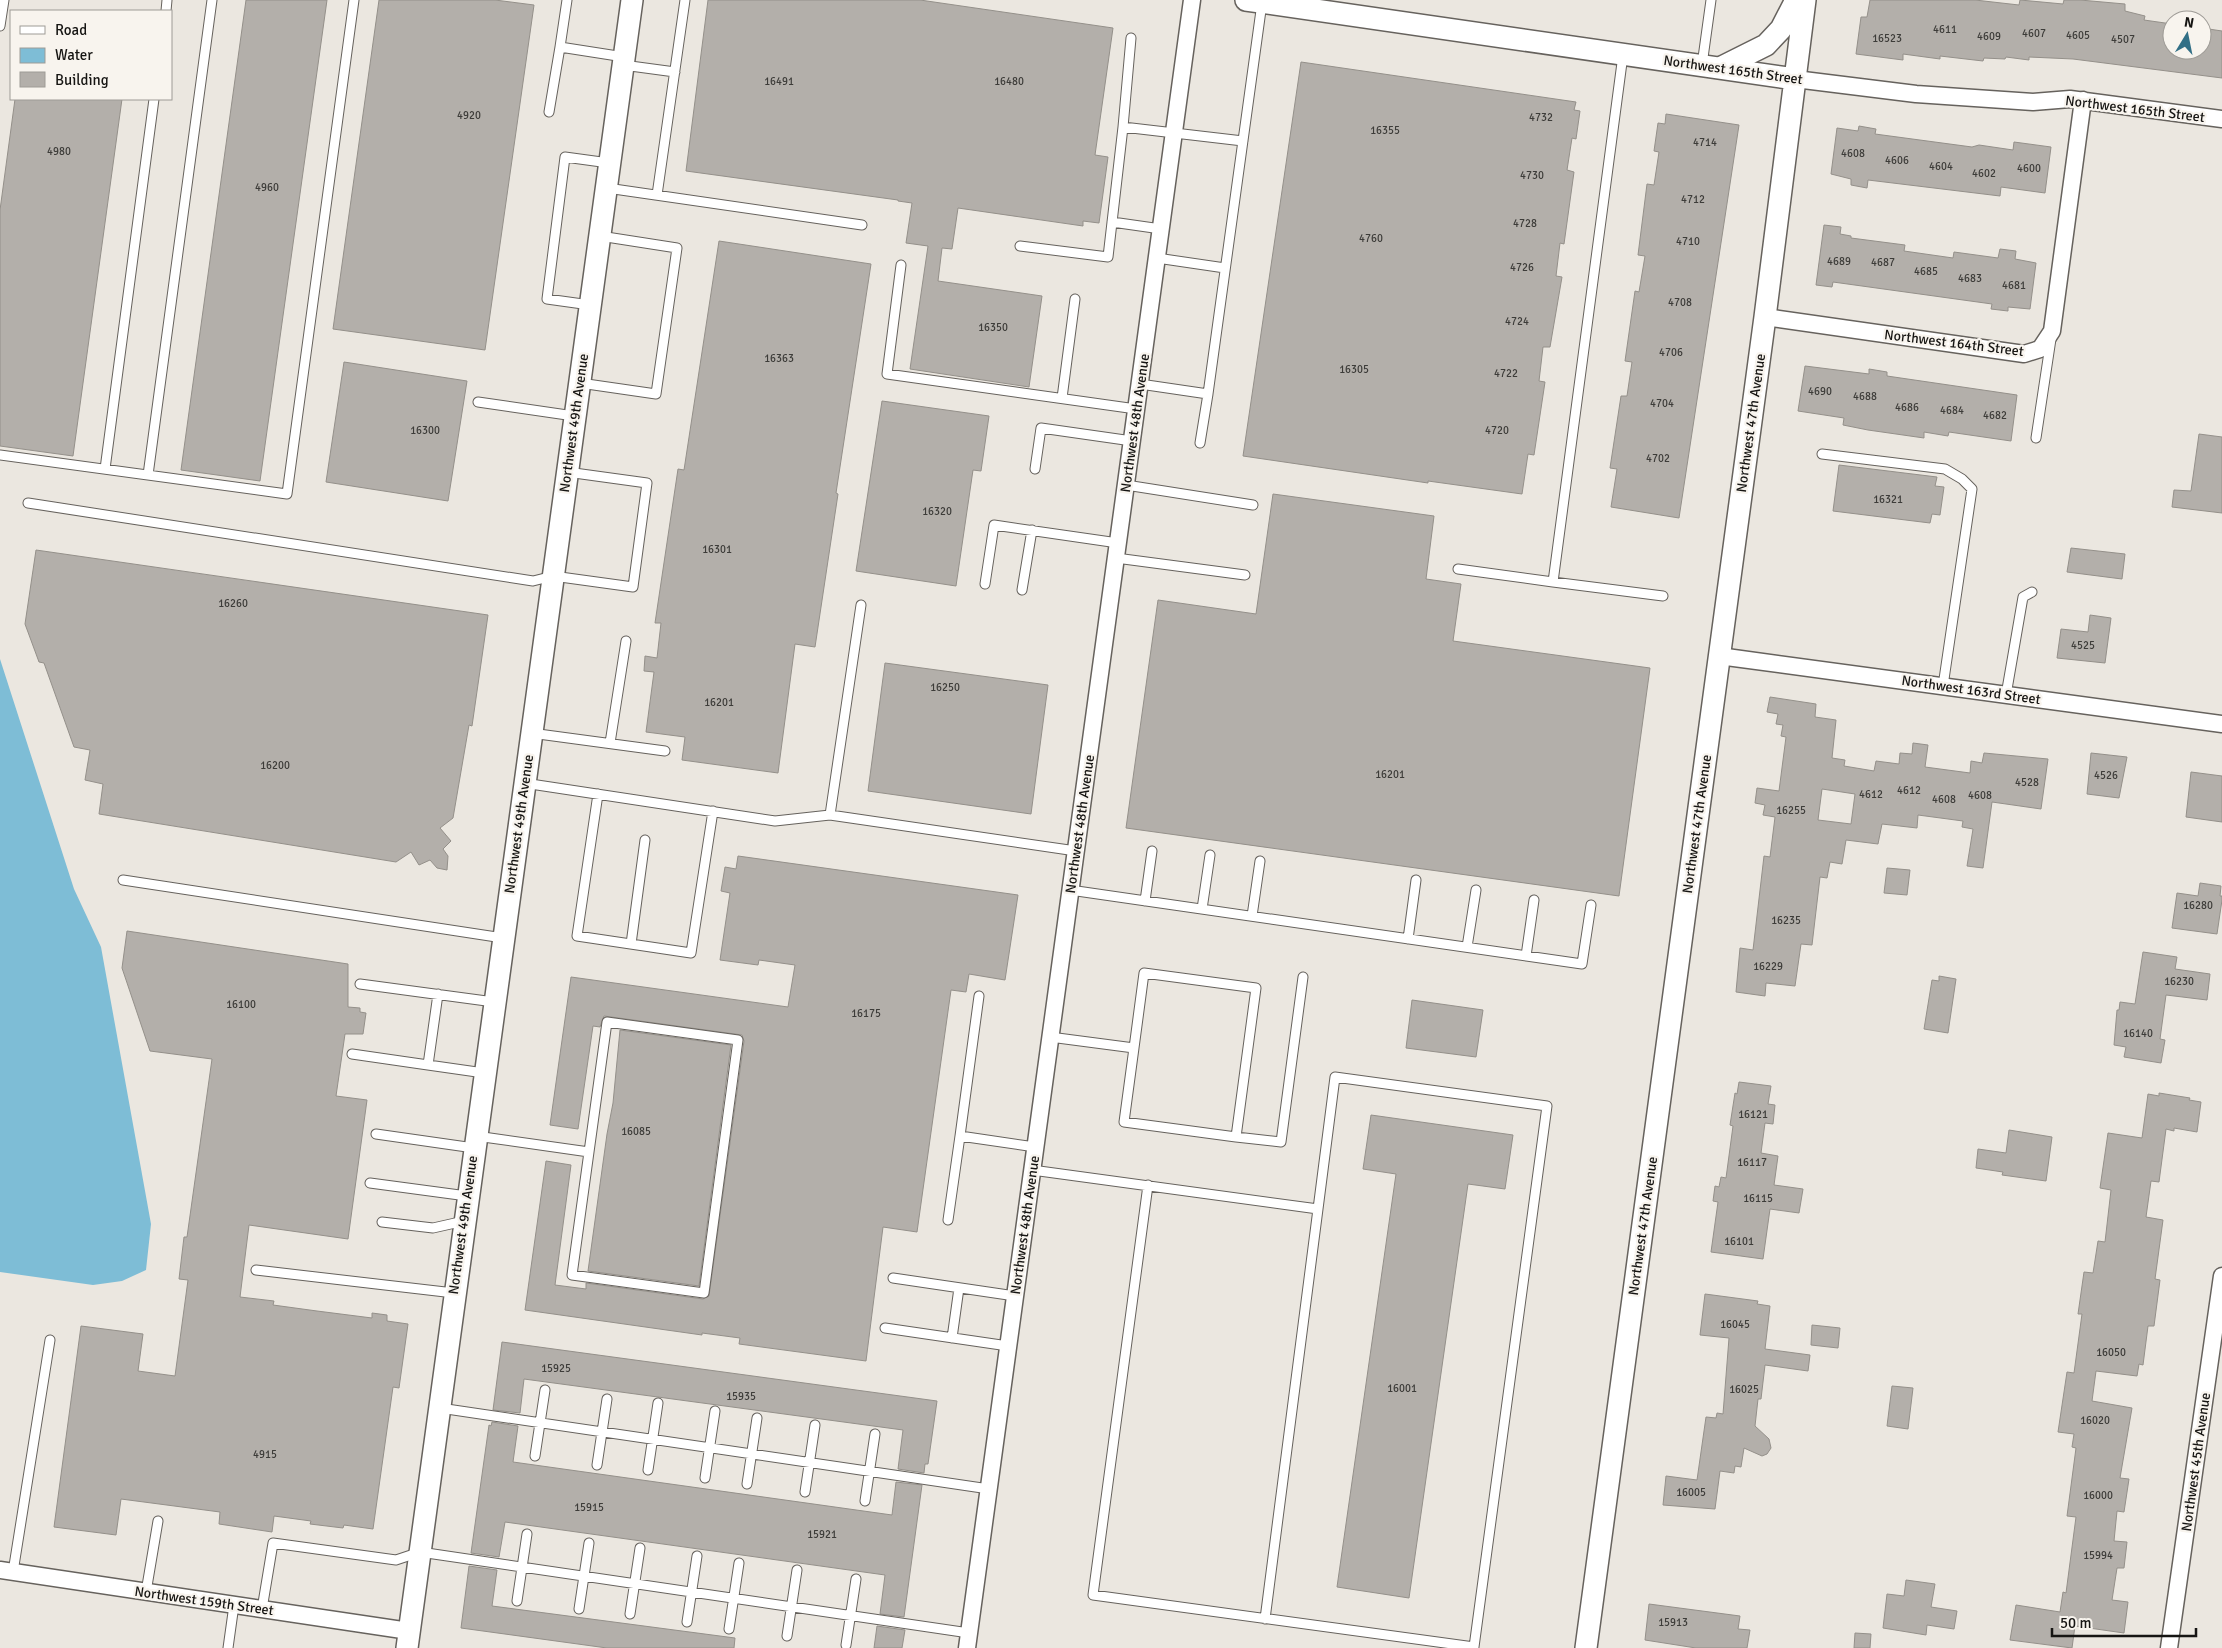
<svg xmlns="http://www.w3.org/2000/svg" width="2222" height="1648" font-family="Signika,sans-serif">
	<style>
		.water { fill: #7ebdd6 }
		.building { fill: #b3afaa; stroke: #94908a; fill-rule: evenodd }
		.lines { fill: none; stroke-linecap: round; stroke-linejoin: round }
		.service-casing { stroke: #66625d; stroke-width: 11 }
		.minor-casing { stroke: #66625d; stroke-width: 19 }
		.tertiary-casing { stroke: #66625d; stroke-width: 24 }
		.service { stroke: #fff; stroke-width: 9 }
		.minor { stroke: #fff; stroke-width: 16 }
		.tertiary { stroke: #fff; stroke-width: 21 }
		.labels { text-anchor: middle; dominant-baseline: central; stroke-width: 4.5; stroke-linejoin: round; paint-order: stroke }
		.number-label { font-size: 11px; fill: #3d3c39 }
		.street-label { font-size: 14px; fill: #161513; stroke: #f8f4ee }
	</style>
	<rect width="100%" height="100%" fill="#ebe7e0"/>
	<path class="water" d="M 0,659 L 74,889 L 101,947 L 151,1224 L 146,1270 L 122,1281 L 93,1285 L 0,1272 Z"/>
	<path class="building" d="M 246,0 L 327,0 L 260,481 L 181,470 Z
		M 379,0 L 495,0 L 534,5 L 485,350 L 333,329 Z
		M 708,0 L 920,0 L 1113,28 L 1095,155 L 1108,157 L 1099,223 L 1083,221 L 1083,226 L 958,208 L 952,249 L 942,248 L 938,281 L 1042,296 L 1029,387 L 910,369 L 928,246 L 906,243 L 912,203 L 898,201 L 898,200 L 686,171 Z
		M 1870,0 L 1975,0 L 2019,5 L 2020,0 L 2063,4 L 2064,0 L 2080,0 L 2125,4 L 2125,11 L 2145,16 L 2144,20 L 2172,24 L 2172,50 L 2202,50 L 2202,28 L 2222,31 L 2222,78 L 2073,59 L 2029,57 L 2029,60 L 2006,57 L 2005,59 L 1984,58 L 1983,61 L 1940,56 L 1940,59 L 1903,54 L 1903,60 L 1856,54 L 1861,17 L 1867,17 Z
		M 1301,62 L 1576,102 L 1574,110 L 1580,111 L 1576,139 L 1572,138 L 1567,170 L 1574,172 L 1564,244 L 1560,243 L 1556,276 L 1562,277 L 1550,347 L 1543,347 L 1539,381 L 1545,382 L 1534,455 L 1528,454 L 1522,494 L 1428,481 L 1428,483 L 1243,456 Z
		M 15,99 L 122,99 L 73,456 L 0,446 L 0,210 Z
		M 1666,114 L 1739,125 L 1679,518 L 1611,507 L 1617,469 L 1610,468 L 1621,396 L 1627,396 L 1632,362 L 1625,361 L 1635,291 L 1639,292 L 1645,256 L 1638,255 L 1647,184 L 1654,185 L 1659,152 L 1654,151 L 1658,123 L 1665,124 Z
		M 1859,126 L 1876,129 L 1875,134 L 1972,147 L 1979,145 L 2013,150 L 2014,142 L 2051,147 L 2045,193 L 2001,187 L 2000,196 L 1868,180 L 1867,188 L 1851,185 L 1851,179 L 1831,174 L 1837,128 L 1858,131 Z
		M 1824,225 L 1841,227 L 1840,234 L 1851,236 L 1851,238 L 1905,245 L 1904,251 L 1953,258 L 1954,252 L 1998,258 L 2000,249 L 2016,251 L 2015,259 L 2036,263 L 2030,309 L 2008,307 L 2008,311 L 1991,309 L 1992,304 L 1833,282 L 1832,287 L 1816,285 Z
		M 719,241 L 871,264 L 836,493 L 838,494 L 815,647 L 795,644 L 778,773 L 682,760 L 685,737 L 646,732 L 654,672 L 644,671 L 645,656 L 657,658 L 661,623 L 655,623 L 678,469 L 684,470 Z
		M 344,362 L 467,381 L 448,501 L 326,482 Z
		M 1805,366 L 1869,374 L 1869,369 L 1887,372 L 1887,376 L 2017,395 L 2011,441 L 1949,432 L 1948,436 L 1924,432 L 1924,438 L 1868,430 L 1843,425 L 1844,418 L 1798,411 Z
		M 882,401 L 989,416 L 981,471 L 973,470 L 956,586 L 856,571 Z
		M 2199,434 L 2222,437 L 2222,513 L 2172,507 L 2174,490 L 2191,491 Z
		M 1839,465 L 1937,477 L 1935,486 L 1944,487 L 1940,515 L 1932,514 L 1930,523 L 1833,511 Z
		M 1273,494 L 1434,516 L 1426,579 L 1461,584 L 1453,641 L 1650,668 L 1619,896 L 1126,828 L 1158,600 L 1256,614 Z
		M 2071,548 L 2125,554 L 2122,579 L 2067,572 Z
		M 36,550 L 488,615 L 472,726 L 469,725 L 453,818 L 440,828 L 451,841 L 443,849 L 448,856 L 447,870 L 437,868 L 430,860 L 419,865 L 411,852 L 396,862 L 99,814 L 103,784 L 85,780 L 90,750 L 74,747 L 44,663 L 39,662 L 25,624 Z
		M 2090,615 L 2111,618 L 2105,663 L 2057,658 L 2061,629 L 2088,632 Z
		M 885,663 L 1048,685 L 1031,814 L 868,791 Z
		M 1770,697 L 1816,704 L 1815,717 L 1836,720 L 1832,758 L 1845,760 L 1844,766 L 1874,771 L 1876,761 L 1899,764 L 1900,753 L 1912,754 L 1913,743 L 1928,745 L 1925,767 L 1970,773 L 1971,761 L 1982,763 L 1984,753 L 2048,759 L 2041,809 L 1992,802 L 1983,868 L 1967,866 L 1973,829 L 1962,827 L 1963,821 L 1918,815 L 1917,828 L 1882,824 L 1878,844 L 1846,840 L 1842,864 L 1830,862 L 1827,878 L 1820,877 L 1812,945 L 1801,944 L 1795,986 L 1766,983 L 1765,996 L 1736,992 L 1740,948 L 1753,950 L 1764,856 L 1770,857 L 1775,817 L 1763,815 L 1765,805 L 1755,803 L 1757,788 L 1779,791 L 1786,737 L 1781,736 L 1783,725 L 1776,724 L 1778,714 L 1767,712 ZM 1822,789 L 1855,794 L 1851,824 L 1818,820 Z
		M 2091,753 L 2127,757 L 2119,798 L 2087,794 Z
		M 2191,772 L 2222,776 L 2222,822 L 2186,817 Z
		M 738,856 L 1018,895 L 1005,980 L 969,974 L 966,992 L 951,990 L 917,1232 L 883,1227 L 866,1361 L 739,1344 L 740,1338 L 702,1333 L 702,1335 L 525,1310 L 546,1161 L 571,1165 L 555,1285 L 586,1289 L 586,1283 L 703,1299 L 709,1296 L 744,1041 L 742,1035 L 604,1016 L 600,1027 L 593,1026 L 578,1129 L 550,1125 L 571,977 L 788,1007 L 795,965 L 759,960 L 758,965 L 720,960 L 730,893 L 721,891 L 725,867 L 736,869 Z
		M 1887,868 L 1910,870 L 1907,895 L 1884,893 Z
		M 2200,883 L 2221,886 L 2220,896 L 2222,896 L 2222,900 L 2217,934 L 2172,928 L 2177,893 L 2198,896 Z
		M 127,931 L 348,964 L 348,1007 L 360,1008 L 360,1012 L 366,1013 L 363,1034 L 345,1034 L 336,1096 L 367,1100 L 348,1239 L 249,1225 L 240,1297 L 274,1301 L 273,1305 L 317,1311 L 372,1318 L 372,1313 L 387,1315 L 387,1321 L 408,1324 L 399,1388 L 393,1387 L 373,1529 L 344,1525 L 343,1528 L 310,1524 L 311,1521 L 274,1516 L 272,1532 L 219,1524 L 220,1512 L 121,1499 L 116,1535 L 54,1527 L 81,1326 L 143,1334 L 138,1371 L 175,1376 L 188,1280 L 179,1279 L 184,1237 L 187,1237 L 212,1059 L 150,1051 L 122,968 Z
		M 2143,952 L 2177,957 L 2175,969 L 2210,974 L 2207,1000 L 2166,995 L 2160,1039 L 2165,1040 L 2161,1063 L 2124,1057 L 2126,1047 L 2114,1045 L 2117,1010 L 2119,1010 L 2120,1002 L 2135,1004 Z
		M 1939,976 L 1956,979 L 1948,1033 L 1924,1029 L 1932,980 L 1939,981 Z
		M 1412,1000 L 1483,1010 L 1476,1057 L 1406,1048 Z
		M 620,1030 L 731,1045 L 699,1286 L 588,1271 L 607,1134 L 613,1103 Z
		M 1739,1082 L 1771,1086 L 1768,1104 L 1775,1105 L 1773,1124 L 1765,1123 L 1761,1153 L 1778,1156 L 1774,1185 L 1803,1189 L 1799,1213 L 1770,1209 L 1763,1259 L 1711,1252 L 1718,1202 L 1713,1201 L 1715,1186 L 1719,1187 L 1721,1177 L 1726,1178 L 1733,1126 L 1730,1125 L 1735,1093 L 1737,1094 Z
		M 2159,1093 L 2190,1098 L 2189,1100 L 2201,1102 L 2197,1132 L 2174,1128 L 2174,1131 L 2166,1129 L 2159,1182 L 2151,1181 L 2146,1217 L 2163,1220 L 2155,1279 L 2160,1280 L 2154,1326 L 2148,1326 L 2143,1365 L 2139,1364 L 2137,1376 L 2096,1371 L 2092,1401 L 2132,1408 L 2120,1478 L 2129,1479 L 2124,1512 L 2117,1511 L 2114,1541 L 2127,1542 L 2124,1568 L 2117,1568 L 2112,1600 L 2128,1602 L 2124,1633 L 2075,1626 L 2072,1648 L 2010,1640 L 2016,1605 L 2060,1612 L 2063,1592 L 2066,1593 L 2076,1517 L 2067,1516 L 2076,1448 L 2072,1447 L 2074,1434 L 2058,1432 L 2067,1372 L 2074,1373 L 2082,1314 L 2078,1314 L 2084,1272 L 2093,1273 L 2098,1241 L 2105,1242 L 2111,1190 L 2100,1188 L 2108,1133 L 2142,1138 L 2148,1094 L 2159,1096 Z
		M 1371,1115 L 1513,1135 L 1505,1189 L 1468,1184 L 1409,1598 L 1337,1587 L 1396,1174 L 1363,1169 Z
		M 2009,1130 L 2052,1137 L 2046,1181 L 2002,1175 L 2003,1172 L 1976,1168 L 1978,1149 L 2006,1153 Z
		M 1705,1294 L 1758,1301 L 1757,1304 L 1770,1306 L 1765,1349 L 1810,1355 L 1808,1371 L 1765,1365 L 1761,1399 L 1758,1399 L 1755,1426 L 1769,1439 L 1771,1448 L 1767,1454 L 1762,1456 L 1744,1448 L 1741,1467 L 1735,1466 L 1734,1473 L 1720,1471 L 1715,1509 L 1663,1505 L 1666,1476 L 1697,1480 L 1706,1417 L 1716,1418 L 1717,1413 L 1723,1414 L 1729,1338 L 1700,1335 Z
		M 1812,1325 L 1840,1328 L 1838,1348 L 1811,1345 Z
		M 502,1342 L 937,1401 L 928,1464 L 925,1464 L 924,1473 L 898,1469 L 903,1430 L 524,1379 L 520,1413 L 493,1410 Z
		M 1892,1386 L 1913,1388 L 1908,1429 L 1887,1426 Z
		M 492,1422 L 518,1426 L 513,1462 L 892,1515 L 896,1482 L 922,1485 L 904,1617 L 880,1614 L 885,1575 L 505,1522 L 499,1557 L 471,1553 L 489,1425 L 491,1426 Z
		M 469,1566 L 497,1570 L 492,1606 L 735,1638 L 734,1648 L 607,1648 L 461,1628 Z
		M 1906,1580 L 1935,1584 L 1931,1607 L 1957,1611 L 1954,1629 L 1927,1625 L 1926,1635 L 1883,1628 L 1887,1594 L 1904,1596 Z
		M 1649,1604 L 1740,1616 L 1738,1629 L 1750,1630 L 1747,1648 L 1696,1648 L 1645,1640 Z
		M 877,1626 L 905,1630 L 902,1648 L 874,1648 Z
		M 1855,1633 L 1871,1634 L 1870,1648 L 1854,1648 Z"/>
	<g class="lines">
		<defs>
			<path id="service" d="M 567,0 L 560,47 L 624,57
				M 166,11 L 167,0
				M 0,26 L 4,0
				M 1623,55 L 1553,582 L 1663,596
				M 623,65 L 675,72
				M 1702,65 L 1711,0
				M 549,112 L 560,47
				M 1123,127 L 1131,38
				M 607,188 L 862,225
				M 657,195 L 685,0
				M 1112,222 L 1161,229
				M 1020,246 L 1108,257 L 1123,127 L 1243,141
				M 1157,258 L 1225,268
				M 901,265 L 887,374 L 1136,409
				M 590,305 L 547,299 L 565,157 L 609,163
				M 580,383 L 656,394 L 677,248 L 600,236
				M 1140,384 L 1208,394 L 1262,3
				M 1062,398 L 1075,299
				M 478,402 L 574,416
				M 2036,438 L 2051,339
				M 1200,443 L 1208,394
				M 1822,454 L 1945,469 L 1962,479 L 1972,489 L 1943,686
				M 0,455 L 287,494 L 354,0
				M 105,469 L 154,99
				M 1035,469 L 1041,428 L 1132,441
				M 148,475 L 212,0
				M 1126,485 L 1253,505
				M 28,503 L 533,581 L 553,576 L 633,587 L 647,483 L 567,472
				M 1116,558 L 1245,575
				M 1458,569 L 1553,582
				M 985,584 L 994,525 L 1118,543
				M 1022,590 L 1032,530
				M 861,605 L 830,815 L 1076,851
				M 2006,695 L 2023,597 L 2032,592
				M 531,733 L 665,751
				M 610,743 L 626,641
				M 524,783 L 775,821 L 830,815
				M 598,794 L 577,936 L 691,953 L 713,811
				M 123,880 L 503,938
				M 1070,890 L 1582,964 L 1591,905
				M 1145,901 L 1152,851
				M 1202,909 L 1210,855
				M 1252,916 L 1260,861
				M 1408,939 L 1416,880
				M 631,944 L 645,840
				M 1467,947 L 1476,890
				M 1526,956 L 1534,900
				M 360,984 L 494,1002
				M 979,996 L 960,1136 L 1035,1147
				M 1050,1037 L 1134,1048 L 1144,973 L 1256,988 L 1236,1137 L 1124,1122 L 1134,1048
				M 352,1054 L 428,1065 L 438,994
				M 428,1065 L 484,1073
				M 376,1134 L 474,1148
				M 476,1136 L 589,1152 L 607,1022 L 738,1040 L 704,1293 L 572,1275 L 589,1152
				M 1236,1137 L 1281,1142 L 1303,977
				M 1032,1170 L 1318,1209 L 1335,1077 L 1547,1106 L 1474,1647 L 1093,1595 L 1148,1185
				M 370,1183 L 467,1196
				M 948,1220 L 960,1136
				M 382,1222 L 433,1228 L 464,1221
				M 256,1270 L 454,1293
				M 893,1278 L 1015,1296
				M 885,1328 L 1008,1346
				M 952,1338 L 959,1288
				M 440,1408 L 989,1489
				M 535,1456 L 545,1390
				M 597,1465 L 607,1399
				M 648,1470 L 658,1403
				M 705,1478 L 715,1411
				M 747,1484 L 757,1418
				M 805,1492 L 815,1425
				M 865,1501 L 875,1434
				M 13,1572 L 50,1340
				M 146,1592 L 158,1521
				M 517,1601 L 527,1534
				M 262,1609 L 273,1543 L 396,1560 L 420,1552 L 969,1633
				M 579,1609 L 589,1543
				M 630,1614 L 640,1548
				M 1265,1619 L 1318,1209
				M 687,1622 L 697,1556
				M 729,1629 L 739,1563
				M 787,1636 L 797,1570
				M 846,1645 L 856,1579
				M 228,1648 L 234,1605"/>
			<path id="minor" d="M 1795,79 L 1916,94 L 2033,102 L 2070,99 L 2222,119
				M 1765,317 L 2024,354 L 2040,349 L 2052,331 L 2083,100
				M 1719,656 L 2222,724
				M 0,1570 L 409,1631
				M 967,1648 L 1192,0
				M 2169,1648 L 2222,1276"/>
			<path id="tertiary" d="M 1246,0 L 1795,79
				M 1720,68 L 1766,45 L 1781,29 L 1796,0
				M 407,1648 L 632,0
				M 1586,1648 L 1765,317 L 1805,0"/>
		</defs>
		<use href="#service" class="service-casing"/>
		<use href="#minor" class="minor-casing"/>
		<use href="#tertiary" class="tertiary-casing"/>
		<use href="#service" class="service"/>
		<use href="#minor" class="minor"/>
		<use href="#tertiary" class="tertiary"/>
	</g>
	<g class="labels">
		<g class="number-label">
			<text x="1945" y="29">4611</text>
			<text x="2034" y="33">4607</text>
			<text x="2078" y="35">4605</text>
			<text x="1989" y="36">4609</text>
			<text x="1887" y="38">16523</text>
			<text x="2123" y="39">4507</text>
			<text x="779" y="81">16491</text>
			<text x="1009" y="81">16480</text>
			<text x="469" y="115">4920</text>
			<text x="1541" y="117">4732</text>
			<text x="1385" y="130">16355</text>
			<text x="1705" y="142">4714</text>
			<text x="59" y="151">4980</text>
			<text x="1853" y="153">4608</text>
			<text x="1897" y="160">4606</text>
			<text x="1941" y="166">4604</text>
			<text x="2029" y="168">4600</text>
			<text x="1984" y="173">4602</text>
			<text x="1532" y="175">4730</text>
			<text x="267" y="187">4960</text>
			<text x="1693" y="199">4712</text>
			<text x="1525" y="223">4728</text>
			<text x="1371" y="238">4760</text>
			<text x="1688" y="241">4710</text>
			<text x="1839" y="261">4689</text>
			<text x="1883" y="262">4687</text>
			<text x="1522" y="267">4726</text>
			<text x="1926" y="271">4685</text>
			<text x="1970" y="278">4683</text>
			<text x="2014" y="285">4681</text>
			<text x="1680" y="302">4708</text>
			<text x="1517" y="321">4724</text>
			<text x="993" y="327">16350</text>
			<text x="1671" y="352">4706</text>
			<text x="779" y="358">16363</text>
			<text x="1354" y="369">16305</text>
			<text x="1506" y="373">4722</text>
			<text x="1820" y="391">4690</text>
			<text x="1865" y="396">4688</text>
			<text x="1662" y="403">4704</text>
			<text x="1907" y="407">4686</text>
			<text x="1952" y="410">4684</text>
			<text x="1995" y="415">4682</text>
			<text x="425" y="430">16300</text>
			<text x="1497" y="430">4720</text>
			<text x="1658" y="458">4702</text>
			<text x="1888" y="499">16321</text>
			<text x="937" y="511">16320</text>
			<text x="717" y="549">16301</text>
			<text x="233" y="603">16260</text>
			<text x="2083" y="645">4525</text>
			<text x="945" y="687">16250</text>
			<text x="719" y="702">16201</text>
			<text x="275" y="765">16200</text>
			<text x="1390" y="774">16201</text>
			<text x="2106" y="775">4526</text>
			<text x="2027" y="782">4528</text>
			<text x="1909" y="790">4612</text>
			<text x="1871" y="794">4612</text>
			<text x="1980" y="795">4608</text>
			<text x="1944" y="799">4608</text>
			<text x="1791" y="810">16255</text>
			<text x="2198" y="905">16280</text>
			<text x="1786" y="920">16235</text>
			<text x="1768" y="966">16229</text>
			<text x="2179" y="981">16230</text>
			<text x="241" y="1004">16100</text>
			<text x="866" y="1013">16175</text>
			<text x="2138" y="1033">16140</text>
			<text x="1753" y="1114">16121</text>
			<text x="636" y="1131">16085</text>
			<text x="1752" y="1162">16117</text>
			<text x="1758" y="1198">16115</text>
			<text x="1739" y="1241">16101</text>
			<text x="1735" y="1324">16045</text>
			<text x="2111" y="1352">16050</text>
			<text x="556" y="1368">15925</text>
			<text x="1402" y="1388">16001</text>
			<text x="1744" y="1389">16025</text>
			<text x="741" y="1396">15935</text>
			<text x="2095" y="1420">16020</text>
			<text x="265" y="1454">4915</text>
			<text x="1691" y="1492">16005</text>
			<text x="2098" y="1495">16000</text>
			<text x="589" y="1507">15915</text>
			<text x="822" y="1534">15921</text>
			<text x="2098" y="1555">15994</text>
			<text x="1673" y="1622">15913</text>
		</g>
		<g class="street-label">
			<text transform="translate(1733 70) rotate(8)">Northwest 165th Street</text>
			<text transform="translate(2135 109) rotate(7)">Northwest 165th Street</text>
			<text transform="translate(1954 343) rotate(7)">Northwest 164th Street</text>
			<text transform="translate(574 423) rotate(-82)">Northwest 49th Avenue</text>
			<text transform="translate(1135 423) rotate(-82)">Northwest 48th Avenue</text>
			<text transform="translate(1751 423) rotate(-82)">Northwest 47th Avenue</text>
			<text transform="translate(1971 690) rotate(8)">Northwest 163rd Street</text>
			<text transform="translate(519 824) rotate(-82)">Northwest 49th Avenue</text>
			<text transform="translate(1080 824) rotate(-82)">Northwest 48th Avenue</text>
			<text transform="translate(1697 824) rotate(-82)">Northwest 47th Avenue</text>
			<text transform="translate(463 1225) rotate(-82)">Northwest 49th Avenue</text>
			<text transform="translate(1025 1225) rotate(-82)">Northwest 48th Avenue</text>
			<text transform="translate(1643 1226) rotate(-82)">Northwest 47th Avenue</text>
			<text transform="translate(2196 1462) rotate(-82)">Northwest 45th Avenue</text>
			<text transform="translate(204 1601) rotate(8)">Northwest 159th Street</text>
		</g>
	</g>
	<rect x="10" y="10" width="162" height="90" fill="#f8f4ee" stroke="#9e9b96"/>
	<rect x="20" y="26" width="25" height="8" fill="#ffffff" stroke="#9e9b96"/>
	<text x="55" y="35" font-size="15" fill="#161513">Road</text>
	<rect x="20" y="48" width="25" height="15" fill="#7ebdd6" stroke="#9e9b96"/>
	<text x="55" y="60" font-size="15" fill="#161513">Water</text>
	<rect x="20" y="72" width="25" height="15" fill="#b3afaa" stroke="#9e9b96"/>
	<text x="55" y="85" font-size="15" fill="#161513">Building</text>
	<g transform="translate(2187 35) rotate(10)"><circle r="24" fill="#f8f4ee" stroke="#9e9b96"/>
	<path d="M0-4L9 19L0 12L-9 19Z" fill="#326f86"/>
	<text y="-8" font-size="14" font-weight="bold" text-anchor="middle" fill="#161513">N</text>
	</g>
	<path d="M2052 1628v8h144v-8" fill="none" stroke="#161513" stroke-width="2.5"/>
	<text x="2060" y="1628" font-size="15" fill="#161513" stroke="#f8f4ee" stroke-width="4" paint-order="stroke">50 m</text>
</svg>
